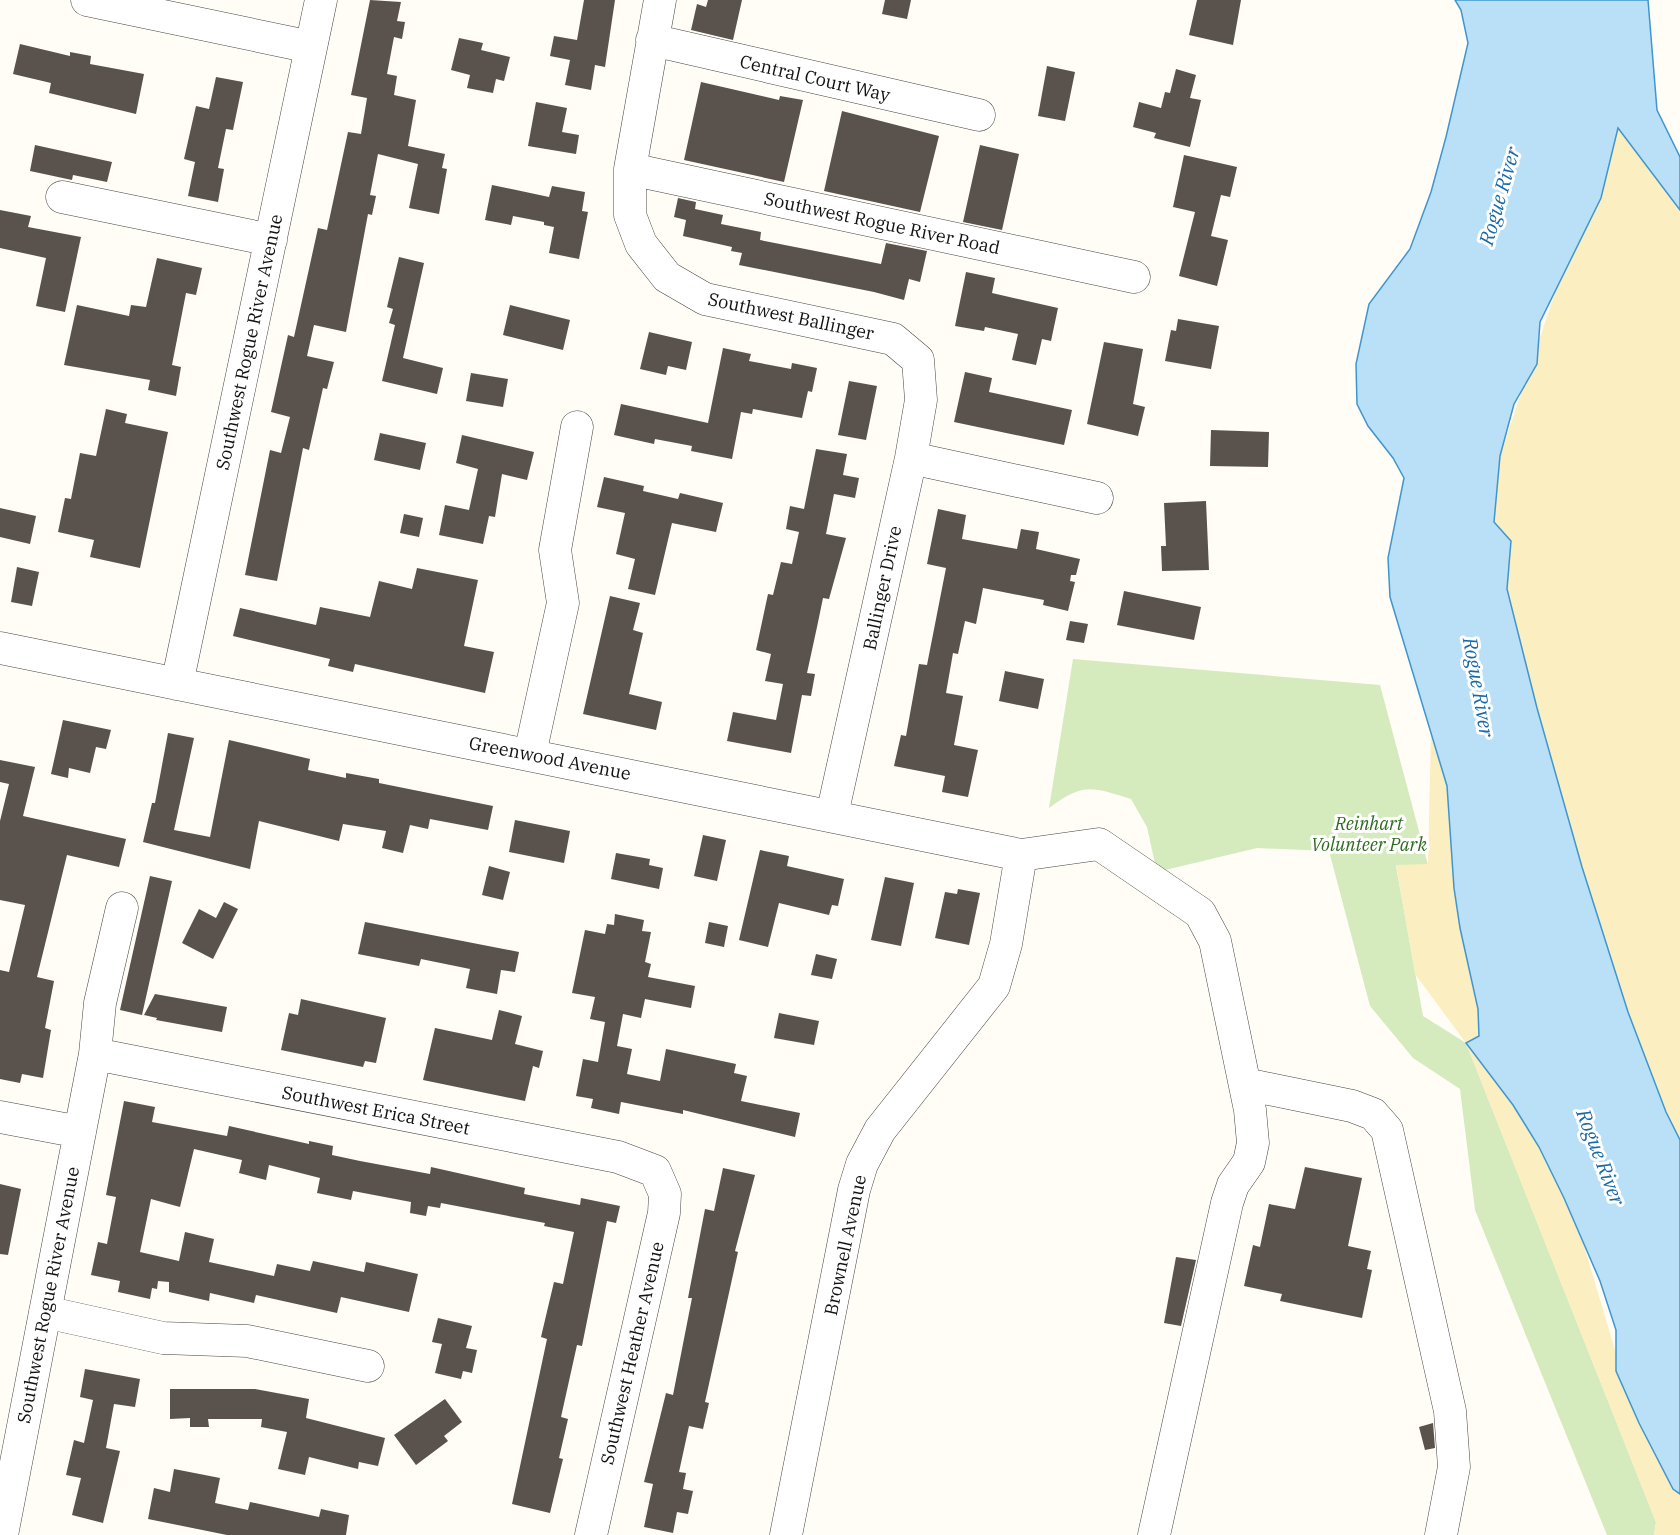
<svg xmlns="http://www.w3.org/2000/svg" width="1680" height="1535" font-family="'IBM Plex Serif',serif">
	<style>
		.green { fill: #d5ebbd }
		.sand { fill: #fbeec1 }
		.water { fill: #b9e0f7; stroke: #3f96cf; stroke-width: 1.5 }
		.building { fill: #5a524d }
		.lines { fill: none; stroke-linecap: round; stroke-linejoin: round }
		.minor-casing { stroke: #444; stroke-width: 33 }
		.minor { stroke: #fff; stroke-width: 32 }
		.labels { text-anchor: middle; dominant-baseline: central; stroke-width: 6; stroke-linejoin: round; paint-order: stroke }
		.street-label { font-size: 18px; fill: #111; stroke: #fff }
		.park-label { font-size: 18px; font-style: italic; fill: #2f6b1f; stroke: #fff }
		.water-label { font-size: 20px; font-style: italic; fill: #1768a6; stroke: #fff }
	</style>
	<rect width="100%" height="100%" fill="#fffdf5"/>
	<path class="green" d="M 1073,659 L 1380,685 L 1428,865 L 1396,866 L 1423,1016 L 1466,1043 L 1656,1522 L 1654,1535 L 1607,1535 L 1475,1210 L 1460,1089 L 1413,1058 L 1370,1006 L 1329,851 L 1257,848 L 1161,871 L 1159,882 L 1147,827 L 1131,799 C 1092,787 1084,782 1049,808 Z"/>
	<path class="sand" d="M 1619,127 L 1680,210 L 1680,1140 L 1666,1113 L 1628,1012 L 1582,867 L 1541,725 L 1507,589 L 1511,541 L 1494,522 L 1500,456 L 1558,284 Z
		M 1431,732 L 1632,1407 L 1680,1486 L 1680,1535 L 1654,1535 L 1656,1522 L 1466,1043 L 1415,974 L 1396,865 L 1428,864 Z"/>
	<path class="water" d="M 1455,0 L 1648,0 L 1657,110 L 1680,157 L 1680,210 L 1618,128 L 1601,198 L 1540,322 L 1537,364 L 1514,404 L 1500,456 L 1494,522 L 1511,541 L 1507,589 L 1537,708 L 1582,867 L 1628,1012 L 1666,1112 L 1680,1140 L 1680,1494 L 1673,1489 L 1639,1423 L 1616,1371 L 1616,1330 L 1600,1281 L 1564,1198 L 1539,1147 L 1513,1105 L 1466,1043 L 1479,1036 L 1478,1009 L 1460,928 L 1454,888 L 1447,786 L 1390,597 L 1388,558 L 1404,478 L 1393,458 L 1368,426 L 1357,404 L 1356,364 L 1369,304 L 1410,249 L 1431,192 L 1446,137 L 1468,43 L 1461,10 Z"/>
	<path class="building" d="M 370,0 L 401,2 L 397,21 L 405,22 L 402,39 L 394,37 L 387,74 L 397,76 L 394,95 L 416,100 L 408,146 L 445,154 L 442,168 L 447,169 L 439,214 L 409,208 L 418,164 L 378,154 L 370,195 L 376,196 L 372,215 L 368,214 L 346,332 L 314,325 L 307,356 L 334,362 L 327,389 L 323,388 L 309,450 L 303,448 L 277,581 L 245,575 L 270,450 L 281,453 L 290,417 L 271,412 L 288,335 L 294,337 L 318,228 L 327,230 L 348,132 L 361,134 L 367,98 L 351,95 Z
		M 584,0 L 615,0 L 605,67 L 595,65 L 591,90 L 565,85 L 570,60 L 550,56 L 554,36 L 577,40 Z
		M 708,0 L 742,0 L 733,40 L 691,30 L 697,4 L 706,7 Z
		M 885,0 L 911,0 L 907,19 L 882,14 Z
		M 1197,0 L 1241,0 L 1233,45 L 1189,35 Z
		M 459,38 L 483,43 L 481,50 L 510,57 L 504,81 L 496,79 L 493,93 L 467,88 L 470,75 L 451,70 Z
		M 20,44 L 70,56 L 70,52 L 91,56 L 90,64 L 144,74 L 136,114 L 49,93 L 51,83 L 13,74 Z
		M 1047,66 L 1075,72 L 1065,121 L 1038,116 Z
		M 1176,69 L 1196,75 L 1190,98 L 1201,100 L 1190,147 L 1154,138 L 1156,133 L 1133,127 L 1139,102 L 1161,108 L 1165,92 L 1170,93 Z
		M 216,77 L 243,82 L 233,130 L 226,129 L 218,168 L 224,169 L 218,202 L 188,196 L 195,162 L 184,159 L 196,106 L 209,109 Z
		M 701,82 L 779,100 L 780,96 L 803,100 L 784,182 L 684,160 Z
		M 536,102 L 567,108 L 562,132 L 579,135 L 576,154 L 528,146 Z
		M 842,111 L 939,136 L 920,212 L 824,191 Z
		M 35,145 L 112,162 L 107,182 L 73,175 L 72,180 L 30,171 Z
		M 980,145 L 1019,154 L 1002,230 L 963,222 Z
		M 1184,155 L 1237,167 L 1230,197 L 1221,195 L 1211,236 L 1228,240 L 1217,286 L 1179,276 L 1195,212 L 1173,207 Z
		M 492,185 L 549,197 L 552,186 L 585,192 L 582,211 L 588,212 L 579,259 L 549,253 L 554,227 L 544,225 L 544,222 L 513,216 L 511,225 L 485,220 Z
		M 678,198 L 696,202 L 695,209 L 723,215 L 721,224 L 761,232 L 760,240 L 881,264 L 886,243 L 927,251 L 920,282 L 909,279 L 904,300 L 874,292 L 739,265 L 742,253 L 731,251 L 732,247 L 683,236 L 686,220 L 674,217 Z
		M 0,210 L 31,216 L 28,227 L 81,237 L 65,312 L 36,306 L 46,258 L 0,248 Z
		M 399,257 L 424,263 L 403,358 L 443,368 L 437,394 L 382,381 L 395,325 L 389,323 L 393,309 L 387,307 Z
		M 157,258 L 202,268 L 196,295 L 186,293 L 172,365 L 181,367 L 176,396 L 148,390 L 150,380 L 64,365 L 77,305 L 129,316 L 131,305 L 146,307 Z
		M 966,272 L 995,278 L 992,293 L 1058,308 L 1051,341 L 1042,339 L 1036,365 L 1012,360 L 1018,334 L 985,327 L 984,331 L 955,326 Z
		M 510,305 L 570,320 L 563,350 L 503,335 Z
		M 1178,319 L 1219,326 L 1211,369 L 1165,361 L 1171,330 L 1176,331 Z
		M 649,332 L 692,342 L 686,370 L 668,366 L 666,375 L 640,369 Z
		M 1104,342 L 1143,349 L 1133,404 L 1145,407 L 1138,436 L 1087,424 Z
		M 723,348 L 751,354 L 749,361 L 791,369 L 792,363 L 817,368 L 812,392 L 808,391 L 802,418 L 753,409 L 752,414 L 741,412 L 732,459 L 691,451 L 692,446 L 655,439 L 654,444 L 614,435 L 621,404 L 708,423 Z
		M 965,372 L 992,378 L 989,392 L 1072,410 L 1064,445 L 954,422 Z
		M 471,373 L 508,379 L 503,407 L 466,401 Z
		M 849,381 L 877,386 L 866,440 L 838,435 Z
		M 106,409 L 127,414 L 125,423 L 168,432 L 140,568 L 90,557 L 94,540 L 58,532 L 65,498 L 71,499 L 80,453 L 96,456 Z
		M 1211,430 L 1269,432 L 1268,467 L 1210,466 Z
		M 380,433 L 426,443 L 420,470 L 374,460 Z
		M 462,435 L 534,452 L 527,480 L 502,474 L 495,517 L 489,516 L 483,544 L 439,535 L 445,505 L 469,510 L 478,469 L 456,463 Z
		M 816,449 L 847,454 L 843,475 L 859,478 L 855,498 L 834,494 L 826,534 L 846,538 L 829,599 L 823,598 L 817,627 L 807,673 L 815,674 L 811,696 L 802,695 L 791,753 L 727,741 L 733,712 L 776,720 L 783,684 L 765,681 L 771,654 L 756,650 L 768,594 L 773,595 L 781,562 L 792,564 L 799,532 L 786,529 L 790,506 L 804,509 Z
		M 604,477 L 644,486 L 643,491 L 678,499 L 680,493 L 723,503 L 716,532 L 672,523 L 655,595 L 628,589 L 635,559 L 616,554 L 625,513 L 597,507 Z
		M 1206,501 L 1209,570 L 1162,571 L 1161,546 L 1166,546 L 1164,503 Z
		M 0,508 L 36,516 L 30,544 L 0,537 Z
		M 938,509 L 966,515 L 962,539 L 1017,549 L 1021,529 L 1039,532 L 1036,549 L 1080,559 L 1076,575 L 1071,575 L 1070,581 L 1075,582 L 1068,611 L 1043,605 L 1044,600 L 983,588 L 976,624 L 965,621 L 958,654 L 953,653 L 946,693 L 963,696 L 954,745 L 978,750 L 968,797 L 942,792 L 945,776 L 894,766 L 901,735 L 906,736 L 919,664 L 927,665 L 946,568 L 927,564 Z
		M 404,514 L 423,518 L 419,537 L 400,533 Z
		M 17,567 L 39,572 L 32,606 L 11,602 Z
		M 417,568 L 478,580 L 464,646 L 494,652 L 485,693 L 355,664 L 353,672 L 328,666 L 330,659 L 233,636 L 240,608 L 316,625 L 320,607 L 370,617 L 379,581 L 412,589 Z
		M 1124,591 L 1201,607 L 1194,640 L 1117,625 Z
		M 610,596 L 640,603 L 633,630 L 643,633 L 629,694 L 662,702 L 656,730 L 583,714 Z
		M 1070,621 L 1088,624 L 1084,643 L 1066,640 Z
		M 1005,671 L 1044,679 L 1038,709 L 999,701 Z
		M 63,720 L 111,730 L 106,749 L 96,747 L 90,773 L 69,768 L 68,778 L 51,774 Z
		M 168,733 L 194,738 L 174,830 L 210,837 L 229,740 L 310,759 L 308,770 L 346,778 L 346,773 L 379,779 L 379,783 L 493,806 L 488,830 L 430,819 L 428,829 L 410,825 L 403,853 L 382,848 L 386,831 L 343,824 L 339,841 L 259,821 L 250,869 L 143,842 L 152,803 L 155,803 Z
		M 0,760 L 35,767 L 23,816 L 126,839 L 119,867 L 67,855 L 37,977 L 54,981 L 45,1028 L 51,1030 L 43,1078 L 22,1074 L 20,1083 L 0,1079 L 0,970 L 9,972 L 25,905 L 0,900 L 0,821 L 9,784 L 0,782 Z
		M 515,820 L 570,831 L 564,863 L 509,852 Z
		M 703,835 L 726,840 L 717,881 L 694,876 Z
		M 760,850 L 789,856 L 787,866 L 844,879 L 838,906 L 832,905 L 829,915 L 779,903 L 768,947 L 739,940 Z
		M 616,853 L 650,859 L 649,865 L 663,868 L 659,889 L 611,879 Z
		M 489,866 L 510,872 L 503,900 L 482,895 Z
		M 150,876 L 172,881 L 142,1015 L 120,1010 Z
		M 885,877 L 914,883 L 901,946 L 871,940 Z
		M 958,889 L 980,893 L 969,945 L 935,938 L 945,892 L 957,894 Z
		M 224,902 L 238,909 L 213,959 L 182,943 L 199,909 L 216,918 Z
		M 615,914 L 644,920 L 642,931 L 651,932 L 645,962 L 651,964 L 648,977 L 695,986 L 691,1008 L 645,999 L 641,1018 L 623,1014 L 617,1046 L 632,1049 L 627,1074 L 660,1081 L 666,1049 L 736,1064 L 734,1073 L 747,1076 L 741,1101 L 800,1113 L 795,1137 L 683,1110 L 683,1114 L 621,1102 L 619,1114 L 591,1108 L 593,1099 L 576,1096 L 583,1059 L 598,1062 L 605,1022 L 590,1019 L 595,997 L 572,993 L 585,930 L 605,934 L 607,924 L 614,925 Z
		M 365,922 L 519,952 L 515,972 L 501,970 L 497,994 L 466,988 L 470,969 L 421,959 L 419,966 L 358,954 Z
		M 709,922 L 728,926 L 724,947 L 705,943 Z
		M 816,954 L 837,959 L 832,979 L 811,975 Z
		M 155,994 L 227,1007 L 222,1032 L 156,1020 L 157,1018 L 144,1015 Z
		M 301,999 L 386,1018 L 376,1063 L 365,1061 L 363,1067 L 281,1050 L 289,1013 L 298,1015 Z
		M 499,1010 L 522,1016 L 515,1044 L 543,1051 L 539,1068 L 533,1066 L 525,1101 L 423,1080 L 435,1028 L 492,1040 Z
		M 779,1013 L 819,1021 L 814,1045 L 774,1038 Z
		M 124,1101 L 155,1107 L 152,1122 L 227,1136 L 229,1126 L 309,1144 L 309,1141 L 333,1146 L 332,1155 L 360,1161 L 430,1174 L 431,1167 L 525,1188 L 524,1194 L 580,1205 L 581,1198 L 620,1206 L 616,1223 L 607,1221 L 582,1346 L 577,1345 L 561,1417 L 568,1419 L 559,1458 L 563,1459 L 550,1513 L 512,1504 L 547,1339 L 541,1337 L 549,1303 L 554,1282 L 563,1284 L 574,1232 L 544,1226 L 545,1223 L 441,1203 L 440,1208 L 428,1206 L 426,1216 L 410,1213 L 411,1202 L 353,1191 L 351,1200 L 317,1193 L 320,1178 L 269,1165 L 266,1180 L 239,1173 L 242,1160 L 194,1149 L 180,1207 L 151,1199 L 140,1252 L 179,1261 L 185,1232 L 214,1239 L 209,1262 L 274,1276 L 277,1264 L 310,1271 L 313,1261 L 364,1272 L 366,1262 L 418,1274 L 409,1312 L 341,1297 L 337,1313 L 256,1295 L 254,1303 L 210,1293 L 209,1301 L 169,1292 L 169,1282 L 158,1281 L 157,1289 L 152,1288 L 150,1299 L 118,1292 L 120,1281 L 91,1275 L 98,1242 L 107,1244 L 116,1197 L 106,1195 Z
		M 1305,1167 L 1362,1178 L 1348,1246 L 1371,1251 L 1367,1269 L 1372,1270 L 1362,1318 L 1280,1301 L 1282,1294 L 1244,1286 L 1253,1245 L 1260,1247 L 1269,1204 L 1295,1209 Z
		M 723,1168 L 755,1175 L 735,1251 L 738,1252 L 705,1402 L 709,1403 L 703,1429 L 689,1426 L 679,1472 L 686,1473 L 683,1489 L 693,1491 L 688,1514 L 677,1512 L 673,1533 L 644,1527 L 653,1484 L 644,1482 L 666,1393 L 673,1395 L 692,1298 L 688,1298 L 705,1209 L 714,1211 Z
		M 0,1184 L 21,1189 L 8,1255 L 0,1254 Z
		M 1176,1257 L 1196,1260 L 1181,1326 L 1164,1323 Z
		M 438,1318 L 472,1326 L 466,1348 L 477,1350 L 472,1373 L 463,1371 L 461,1379 L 435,1373 L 442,1344 L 432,1342 Z
		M 85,1369 L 140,1379 L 135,1407 L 114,1404 L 106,1448 L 120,1451 L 103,1523 L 72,1515 L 81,1478 L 66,1475 L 74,1440 L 84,1443 L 93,1400 L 80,1397 Z
		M 170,1389 L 255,1389 L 309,1399 L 306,1418 L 385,1438 L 378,1466 L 359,1462 L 358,1469 L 309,1457 L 305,1475 L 278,1469 L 287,1432 L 261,1427 L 262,1419 L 208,1419 L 209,1427 L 190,1427 L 190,1418 L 170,1419 Z
		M 445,1399 L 462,1422 L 444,1436 L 448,1441 L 416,1465 L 394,1435 Z
		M 1433,1423 L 1435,1448 L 1425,1450 L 1419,1427 Z
		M 174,1469 L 220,1478 L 215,1503 L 248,1510 L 250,1502 L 319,1517 L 321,1509 L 349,1515 L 346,1535 L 227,1535 L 148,1519 L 154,1488 L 170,1492 Z"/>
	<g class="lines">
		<defs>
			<path id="minor" d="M 87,0 L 311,47
				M 660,0 L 630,169 L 630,215 L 641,244 L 667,277 L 705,299 L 893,339 L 918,360 L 921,400 L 911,458 L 832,815
				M 652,40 L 979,115
				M 630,169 L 1134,277
				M 62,197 L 271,240
				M 911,458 L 1097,498
				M 0,648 L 1021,855 L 1099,844 L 1200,913 L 1215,941 L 1250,1110 L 1253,1143 L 1249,1162 L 1233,1185 L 1227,1203 L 1154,1535
				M 177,684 L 321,0
				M 530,754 L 563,603 L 555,550 L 577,427
				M 95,1054 L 618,1157 L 655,1171 L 665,1194 L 664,1213 L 591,1535
				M 1245,1084 L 1352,1106 L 1373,1114 L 1387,1130 L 1450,1411 L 1454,1467 L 1441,1535
				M 0,1117 L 80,1132
				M 45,1312 L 163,1338 L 247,1341 L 368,1366
				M 2,1535 L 95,1054 L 100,1003 L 122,908
				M 786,1535 L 854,1190 L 862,1164 L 880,1130 L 994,986 L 1006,944 L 1021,855"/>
		</defs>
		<use href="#minor" class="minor-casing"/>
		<use href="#minor" class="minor"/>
	</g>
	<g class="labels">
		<g class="street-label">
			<text transform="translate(815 78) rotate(13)">Central Court Way</text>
			<text transform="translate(882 223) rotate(12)">Southwest Rogue River Road</text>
			<text transform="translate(791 316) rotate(12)">Southwest Ballinger</text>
			<text transform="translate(249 342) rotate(-78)">Southwest Rogue River Avenue</text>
			<text transform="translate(882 588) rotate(-78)">Ballinger Drive</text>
			<text transform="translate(550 758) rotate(11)">Greenwood Avenue</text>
			<text transform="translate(376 1110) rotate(11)">Southwest Erica Street</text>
			<text transform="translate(845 1245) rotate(-78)">Brownell Avenue</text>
			<text transform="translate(48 1295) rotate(-79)">Southwest Rogue River Avenue</text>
			<text transform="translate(632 1353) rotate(-77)">Southwest Heather Avenue</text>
		</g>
		<g class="park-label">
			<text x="1369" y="823">Reinhart<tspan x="1369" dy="21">Volunteer Park</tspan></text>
		</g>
		<g class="water-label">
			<text transform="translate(1499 196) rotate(-74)">Rogue River</text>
			<text transform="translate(1479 687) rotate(80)">Rogue River</text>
			<text transform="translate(1601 1157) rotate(69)">Rogue River</text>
		</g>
	</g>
</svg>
